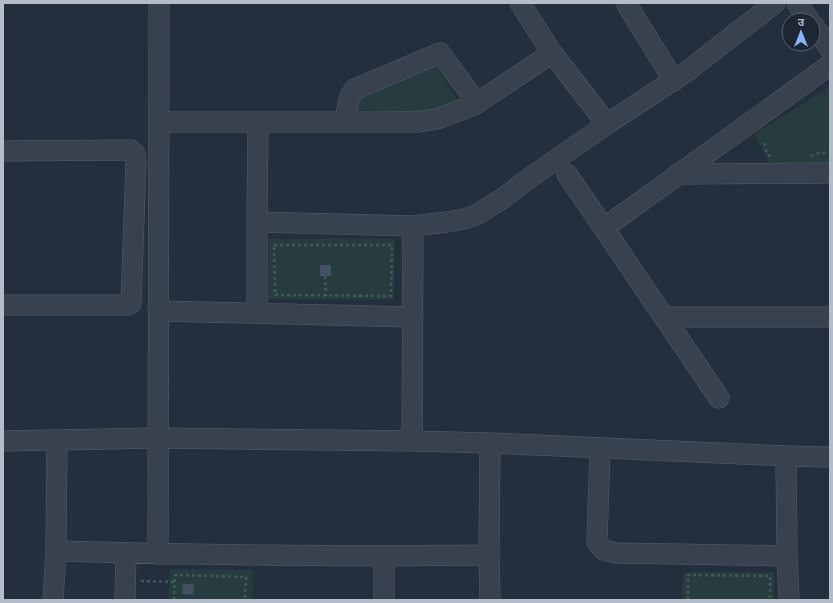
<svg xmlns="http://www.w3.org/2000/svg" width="833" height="603" font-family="'IBM Plex Sans','Noto Sans Devanagari',sans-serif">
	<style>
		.green { fill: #263c3f }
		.building { fill: #455162 }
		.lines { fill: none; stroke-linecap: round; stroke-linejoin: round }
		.minor-casing { stroke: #565f6c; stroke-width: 21 }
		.path { stroke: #44595c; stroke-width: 2.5; stroke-dasharray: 3 3; stroke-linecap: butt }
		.minor { stroke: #38414e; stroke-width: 20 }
	</style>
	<rect width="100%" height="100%" fill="#242f3e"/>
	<path class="green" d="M 432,62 L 459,101 L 427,113 L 352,110 L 356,96 Z
		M 830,87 L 830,163 L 770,165 L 754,134 Z
		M 395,238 L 394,300 L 268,299 L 269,239 Z
		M 170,569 L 253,570 L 252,600 L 168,600 Z
		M 683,572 L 774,572 L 774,600 L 682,600 Z"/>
	<path class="building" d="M 320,265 L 331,265 L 331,276 L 320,276 Z
		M 183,584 L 194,584 L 193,595 L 182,594 Z"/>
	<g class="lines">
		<defs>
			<path id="minor" d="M 520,3 L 552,53 L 607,124
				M 626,3 L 674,81
				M 797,3 L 809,20
				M 813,25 L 830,49
				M 159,122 L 258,122 L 257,222
				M 258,122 L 417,122 L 437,119 L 474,105 L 552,53
				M 346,122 C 347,110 347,98 355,89 L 440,53 L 477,103
				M 3,151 L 131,150 L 135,154 L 136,161 L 131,303 L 127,305 L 3,305
				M 567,174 L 719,398
				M 678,174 L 830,173
				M 604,228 L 830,65
				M 158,311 L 413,317
				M 257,313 L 257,222 L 413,226
				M 665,317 L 830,317
				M 3,441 L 158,438 L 412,441 L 490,443 L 786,456 L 830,457
				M 412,441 L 413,226 L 447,222 L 465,219 L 476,215 L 502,199 L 531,177 L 607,124 L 686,72 L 775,3
				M 600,449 L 597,542 L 604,550 L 616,553 L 787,556
				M 786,456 L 787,556 L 789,600
				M 56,551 C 200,555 345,557 489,555
				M 158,554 L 159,3
				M 53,600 L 56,551 L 57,440
				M 125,600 L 126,553
				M 384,600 L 384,557
				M 490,600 L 489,555 L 490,443"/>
		</defs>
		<use href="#minor" class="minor-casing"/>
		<path class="path" d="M 765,143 C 765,149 766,154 771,157
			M 811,156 L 819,153 L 830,152
			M 274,245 L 392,245 L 391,296 L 275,295 Z
			M 325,276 L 326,296
			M 141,581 L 175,582
			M 174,600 L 175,575 L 246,577 L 245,600
			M 688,600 L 688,575 L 770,576 L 770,600"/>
		<use href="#minor" class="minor"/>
	</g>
	<rect width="833" height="603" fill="none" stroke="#b4bcc9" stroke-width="8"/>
	<g transform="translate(801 32)"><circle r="19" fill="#1d2633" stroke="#59626f"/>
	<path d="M0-3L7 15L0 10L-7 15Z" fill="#8ab4f8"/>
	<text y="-6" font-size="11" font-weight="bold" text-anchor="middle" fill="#b4bcc9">उ</text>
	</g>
</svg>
